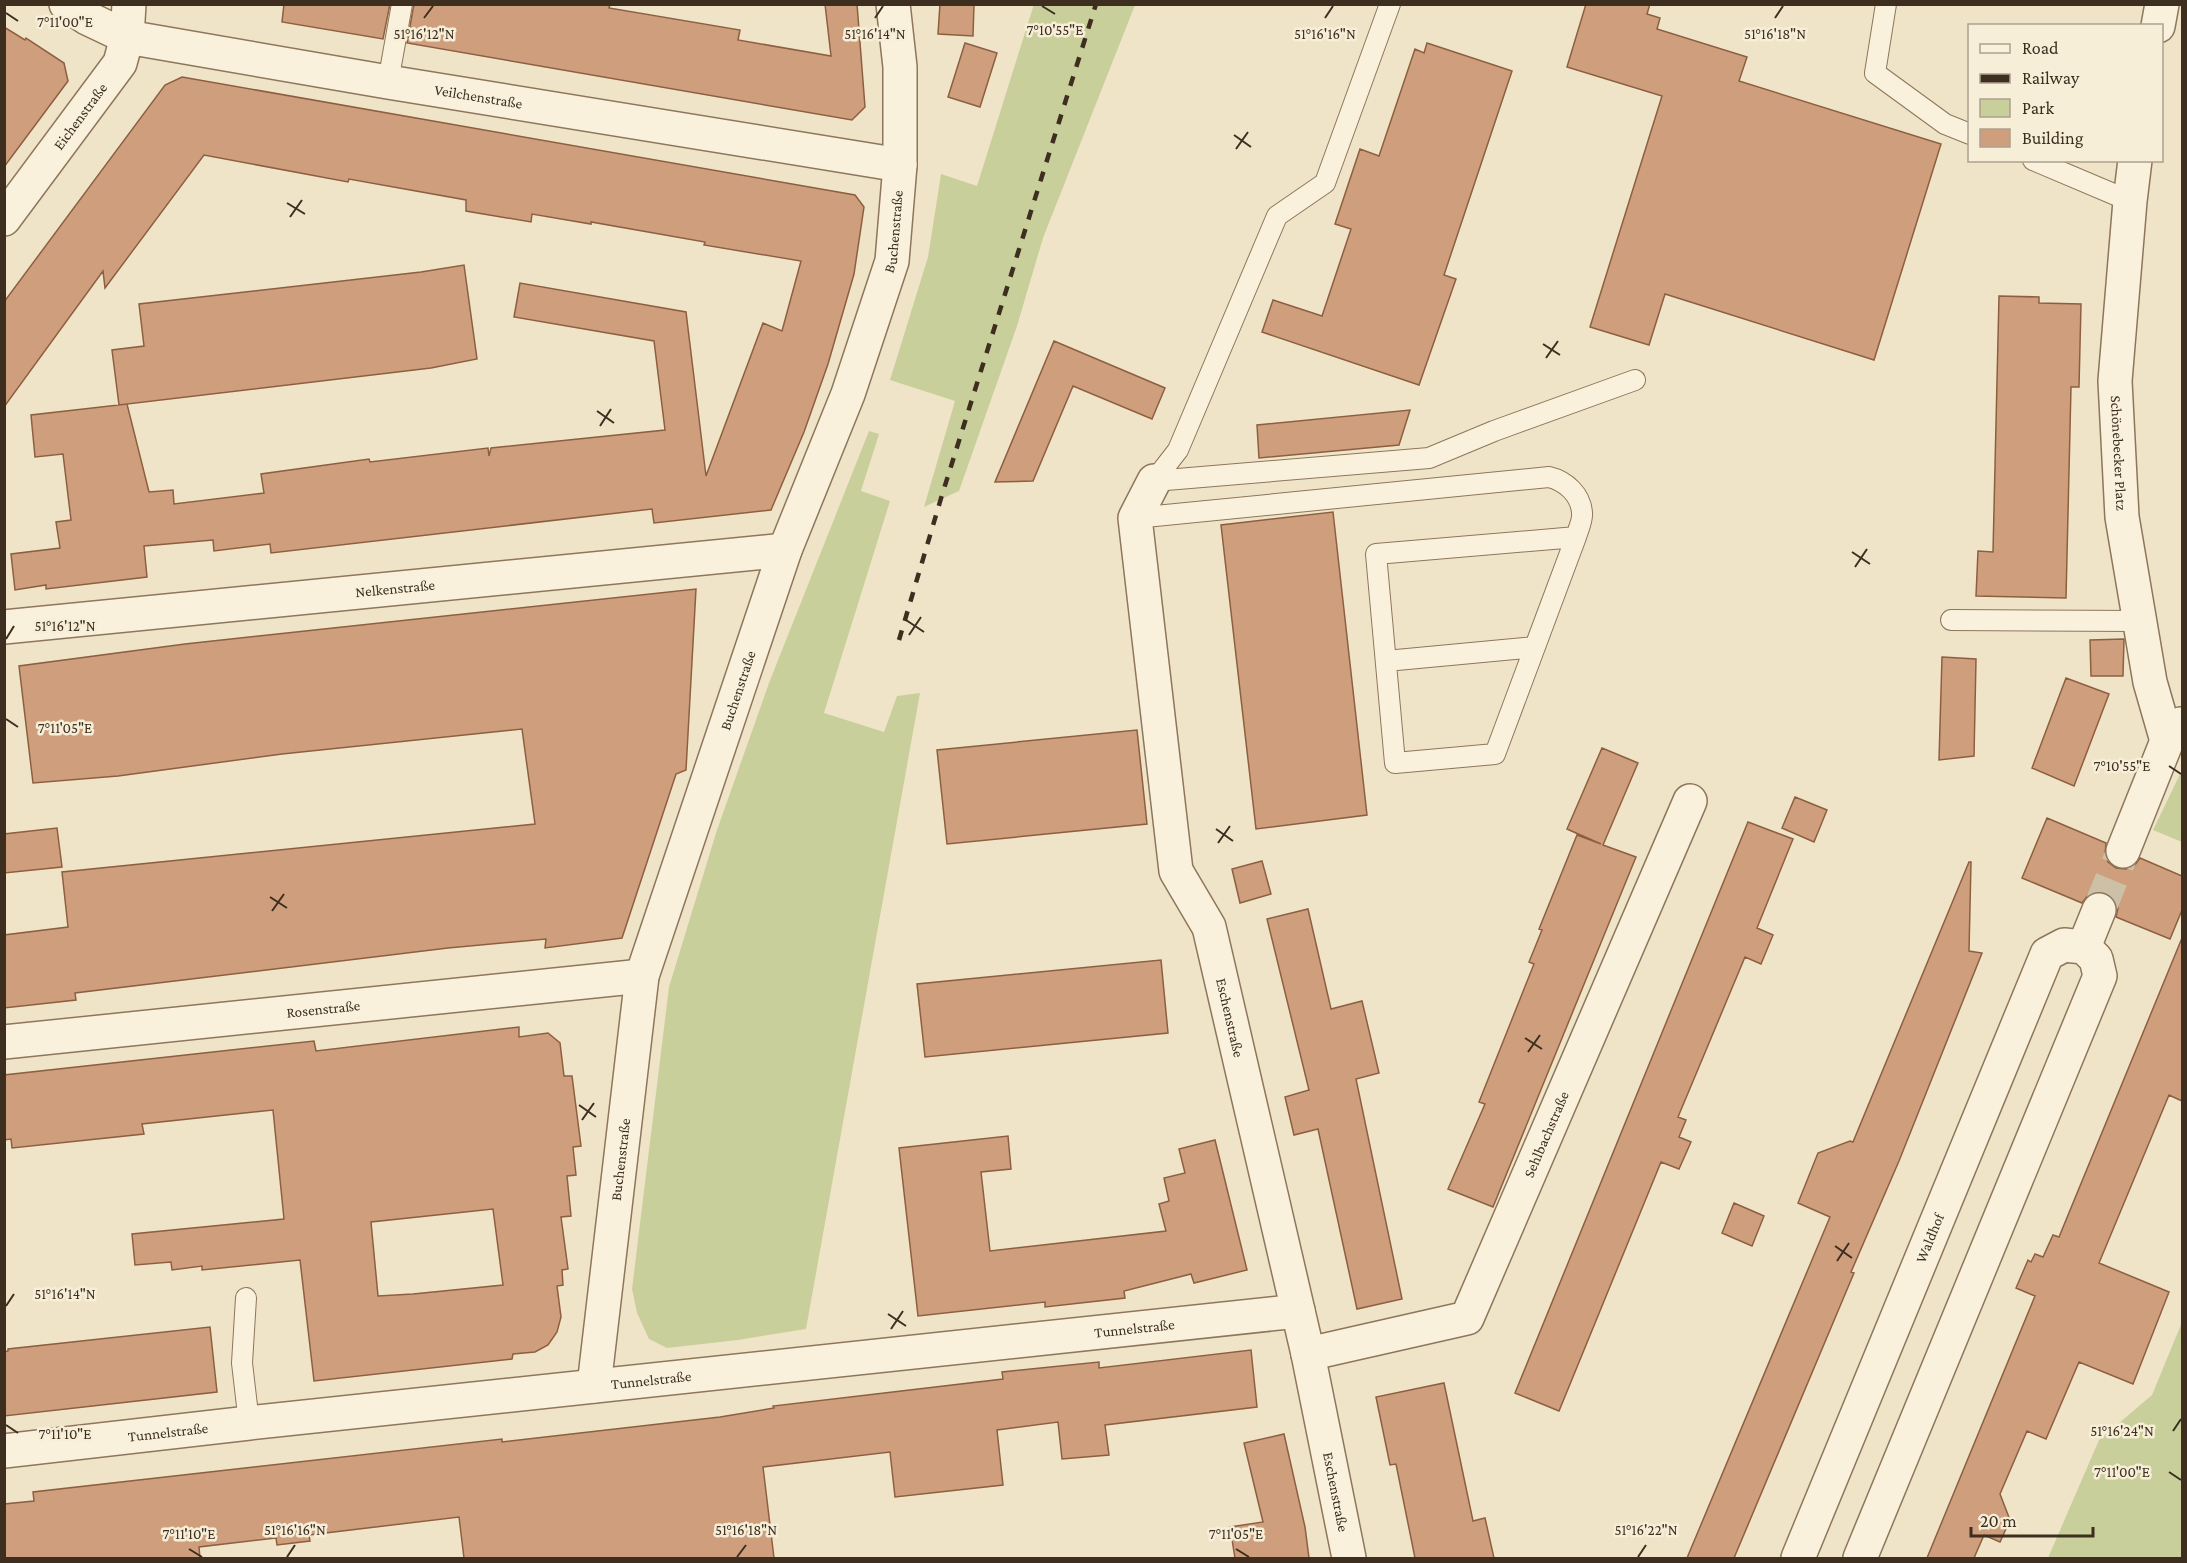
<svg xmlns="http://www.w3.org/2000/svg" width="2187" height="1563" font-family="'Crimson Pro',serif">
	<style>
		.green { fill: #c9cf9b }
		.building { fill: #cf9f7d; stroke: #8d5f41; stroke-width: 1.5; fill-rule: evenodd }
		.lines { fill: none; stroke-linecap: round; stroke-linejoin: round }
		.street-tunnel { stroke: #ccc0a6; stroke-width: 33; stroke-dasharray: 33 16; stroke-linecap: butt }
		.lane-casing { stroke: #8d765c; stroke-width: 22 }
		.street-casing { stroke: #8d765c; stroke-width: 36 }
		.lane { stroke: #faf1dc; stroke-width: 20 }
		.street { stroke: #faf1dc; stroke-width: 33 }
		.rail { stroke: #3d2e20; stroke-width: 4.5; stroke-dasharray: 10 10; stroke-linecap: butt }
		.ticks { fill: none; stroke: #3d2e20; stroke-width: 2 }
		.labels { text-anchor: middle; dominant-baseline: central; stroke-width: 5; stroke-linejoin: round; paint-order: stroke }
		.street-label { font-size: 15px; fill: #3d2e20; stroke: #f7eed8 }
		.ticks-label { font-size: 15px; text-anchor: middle; fill: #3d2e20; stroke: #f7eed8; stroke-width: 5; stroke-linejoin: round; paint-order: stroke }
	</style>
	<rect width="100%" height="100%" fill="#f0e4c8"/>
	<path class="green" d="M 1034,4 L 1135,5 L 1043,238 L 1017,326 L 959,491 L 924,507 L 955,401 L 890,380 L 928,257 L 941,174 L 977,186 Z
		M 869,431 L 879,434 L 861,491 L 890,501 L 824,713 L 884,732 L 897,696 L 920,693 L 806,1329 L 738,1340 L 667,1348 L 649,1339 L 637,1313 L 632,1289 L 669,987 L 716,833 L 769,683 Z
		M 2182,770 L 2182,842 L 2153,830 Z
		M 2182,1322 L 2182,1558 L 2048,1558 L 2099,1440 L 2152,1395 Z"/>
	<path class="building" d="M 284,4 L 390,4 L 383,39 L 282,22 Z
		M 414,4 L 610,4 L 609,8 L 740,30 L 738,40 L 831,56 L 825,4 L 857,4 L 865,107 L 852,120 L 407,43 Z
		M 940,4 L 974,4 L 973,36 L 938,34 Z
		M 1586,4 L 1650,4 L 1647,14 L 1660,18 L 1657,29 L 1747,57 L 1739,81 L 1941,144 L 1874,360 L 1665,294 L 1649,345 L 1590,327 L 1662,96 L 1567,67 Z
		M 4,27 L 25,40 L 26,38 L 64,63 L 68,81 L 4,167 Z
		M 965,43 L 997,53 L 980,107 L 948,97 Z
		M 1427,43 L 1512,71 L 1444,275 L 1456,279 L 1419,385 L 1262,332 L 1273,300 L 1322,316 L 1351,229 L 1335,224 L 1360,149 L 1379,156 L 1415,49 L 1424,53 Z
		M 182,77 L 855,195 L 864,207 L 854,274 L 828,364 L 804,432 L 771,510 L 654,523 L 652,509 L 271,553 L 270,544 L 214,551 L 213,540 L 144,546 L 147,577 L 46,589 L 46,585 L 15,590 L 11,554 L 60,548 L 56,522 L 71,520 L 63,454 L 35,457 L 31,415 L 127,404 L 149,492 L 173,490 L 174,504 L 264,493 L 261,474 L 369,459 L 370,462 L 488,448 L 489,456 L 491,448 L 665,430 L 654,341 L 514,317 L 520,283 L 686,312 L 706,476 L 763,323 L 782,331 L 801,261 L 704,245 L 705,242 L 591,222 L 591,224 L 532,214 L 531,222 L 466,211 L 466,200 L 349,179 L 348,182 L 204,155 L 105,288 L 103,271 L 4,407 L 4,302 L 165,85 Z
		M 464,265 L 477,359 L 431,368 L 119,405 L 112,350 L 144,346 L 139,304 L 421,272 Z
		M 1999,296 L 2039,297 L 2039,303 L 2081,304 L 2079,387 L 2071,387 L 2066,598 L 1976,596 L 1978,551 L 1993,552 Z
		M 1054,341 L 1165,388 L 1152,419 L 1073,386 L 1033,481 L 995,482 Z
		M 1410,410 L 1399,445 L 1259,458 L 1257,425 Z
		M 1333,512 L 1367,815 L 1256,829 L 1221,525 Z
		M 696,589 L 686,770 L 676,774 L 622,938 L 545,948 L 546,939 L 448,948 L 75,993 L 76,1000 L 4,1008 L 4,935 L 68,927 L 62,872 L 535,824 L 522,729 L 282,754 L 118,776 L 33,783 L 19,666 L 185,644 Z
		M 2124,639 L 2123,676 L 2091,676 L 2090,640 Z
		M 1942,657 L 1976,659 L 1974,756 L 1939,760 Z
		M 2066,678 L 2109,694 L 2074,786 L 2032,768 Z
		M 1137,730 L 1147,824 L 947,844 L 937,750 Z
		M 1602,748 L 1638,763 L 1603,845 L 1636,857 L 1493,1207 L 1448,1189 L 1485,1104 L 1479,1102 L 1534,964 L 1529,962 L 1542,930 L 1539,929 L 1577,835 L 1601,844 L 1567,829 Z
		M 1795,797 L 1827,810 L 1814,842 L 1782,828 Z
		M 2047,818 L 2106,843 L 2105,854 L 2108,862 L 2116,868 L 2126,869 L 2135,865 L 2140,858 L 2182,876 L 2182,910 L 2170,939 L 2116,917 L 2118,908 L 2114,899 L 2105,892 L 2097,891 L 2088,895 L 2082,903 L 2022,878 Z
		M 1748,822 L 1793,839 L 1757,928 L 1773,935 L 1761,964 L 1745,957 L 1678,1117 L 1686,1120 L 1679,1137 L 1691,1142 L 1679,1169 L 1661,1162 L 1559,1411 L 1515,1393 Z
		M 57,828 L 62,867 L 4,873 L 4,834 Z
		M 1262,861 L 1271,894 L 1240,903 L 1232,869 Z
		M 1969,862 L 1971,862 L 1969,951 L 1982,953 L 1899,1161 L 1851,1272 L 1854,1273 L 1734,1558 L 1687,1558 L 1830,1217 L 1798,1203 L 1818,1153 L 1850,1141 L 1853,1142 Z
		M 1308,909 L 1331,1009 L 1362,1001 L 1379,1073 L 1356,1079 L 1402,1299 L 1357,1309 L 1318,1129 L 1294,1135 L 1285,1097 L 1309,1090 L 1267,919 Z
		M 2182,938 L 2182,1101 L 2169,1095 L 2099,1263 L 2169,1292 L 2133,1384 L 2079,1362 L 2046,1439 L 2027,1431 L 2000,1494 L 2010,1520 L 2000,1542 L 1984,1535 L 1974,1558 L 1927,1558 L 2035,1296 L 2016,1288 L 2028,1260 L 2031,1262 L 2035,1254 L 2043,1257 L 2053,1235 L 2059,1237 Z
		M 1161,960 L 1168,1033 L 925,1057 L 917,984 Z
		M 519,1027 L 519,1037 L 548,1033 L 560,1043 L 564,1076 L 572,1076 L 581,1146 L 573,1147 L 576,1175 L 567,1176 L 571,1216 L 561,1217 L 568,1269 L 562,1270 L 563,1285 L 557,1286 L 561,1317 L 557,1332 L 548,1345 L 535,1352 L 513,1354 L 512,1359 L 314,1381 L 300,1260 L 202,1270 L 202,1266 L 172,1270 L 171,1262 L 135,1265 L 132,1234 L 284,1219 L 273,1110 L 142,1124 L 144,1134 L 12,1148 L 11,1139 L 4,1140 L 4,1075 L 314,1041 L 316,1051 ZM 493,1209 L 503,1285 L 413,1294 L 378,1296 L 371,1222 Z
		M 1008,1136 L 1011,1169 L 981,1172 L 990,1251 L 1166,1231 L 1159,1204 L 1169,1201 L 1164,1178 L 1185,1173 L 1179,1149 L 1215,1140 L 1247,1270 L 1194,1283 L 1191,1274 L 1124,1291 L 1125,1298 L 1045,1307 L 1045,1302 L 918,1316 L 899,1148 Z
		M 1734,1203 L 1764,1216 L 1752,1246 L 1722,1233 Z
		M 210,1327 L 217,1392 L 4,1416 L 4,1352 L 8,1351 L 8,1349 Z
		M 1251,1350 L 1257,1407 L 1105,1425 L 1109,1455 L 1062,1459 L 1058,1422 L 997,1430 L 1003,1485 L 895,1497 L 890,1452 L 763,1467 L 774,1558 L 464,1558 L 459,1517 L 309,1535 L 310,1541 L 277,1545 L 276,1538 L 199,1547 L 200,1558 L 4,1558 L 4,1504 L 34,1501 L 33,1492 L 502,1439 L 502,1442 L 720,1417 L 774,1408 L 773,1406 L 1003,1379 L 1002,1372 L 1099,1362 L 1099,1368 Z
		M 1444,1383 L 1473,1521 L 1485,1518 L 1494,1558 L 1415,1558 L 1396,1464 L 1390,1465 L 1376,1397 Z
		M 1284,1434 L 1305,1527 L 1309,1558 L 1235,1558 L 1230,1527 L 1263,1522 L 1244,1443 Z"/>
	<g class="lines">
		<path class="street-tunnel" d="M 2099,910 L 2123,851"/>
		<defs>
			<path id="lane" d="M 1886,4 L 1875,73 L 1945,124 L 1970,134
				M 388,82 L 402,4
				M 2033,160 L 2130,201
				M 1154,481 L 1178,450 L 1277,216 L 1325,183 L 1390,4
				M 1154,481 L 1429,458 L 1494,431 L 1635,380
				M 1135,518 L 1549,477 C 1566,481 1581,495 1582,513 C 1583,520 1578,530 1576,537 L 1495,754 L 1395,763 L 1376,554 L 1576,537
				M 1951,620 L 2140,621
				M 1386,661 L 1535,647
				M 246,1298 L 242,1363 L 249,1423"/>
			<g id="street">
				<path id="s1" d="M 66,4 L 87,18 L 127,37 L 388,82 L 900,165"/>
				<path d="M 2158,26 L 2162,4"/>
				<path id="s2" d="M 2135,160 L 2130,201 L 2115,381 L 2122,517 L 2150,682 L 2167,741"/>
				<path id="s3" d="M 4,219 L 120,63 L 127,37 L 129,4"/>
				<path id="s4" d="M 1154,481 L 1135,518 L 1176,871 L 1209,927 L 1308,1354 L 1349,1558"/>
				<path id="s5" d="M 4,627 L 785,550"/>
				<path d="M 2123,851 L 2167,741 L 2181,724"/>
				<path d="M 2084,947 L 2099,910"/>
				<path id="s6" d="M 4,1042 L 642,976"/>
				<path id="s7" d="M 1308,1354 L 1467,1318 L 1690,801"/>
				<path id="s8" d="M 594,1386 L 642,976 L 785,550 L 848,394 L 892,261 L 900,165 L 900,67 L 893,4"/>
				<path id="s9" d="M 4,1451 L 249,1423 L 1298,1311"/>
				<path id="s10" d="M 1798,1558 L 2047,954 L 2064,945 L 2084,947 L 2096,959 L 2100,976 L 1860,1558"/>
			</g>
		</defs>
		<use href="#lane" class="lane-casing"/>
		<use href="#street" class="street-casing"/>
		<use href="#lane" class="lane"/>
		<use href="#street" class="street"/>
		<path class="rail" d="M 899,640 L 942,495 L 1096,4"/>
	</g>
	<path class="ticks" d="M 1042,6 L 1055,14M 6,13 L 18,21M 424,18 L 433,6M 875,18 L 883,6M 1325,18 L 1333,6M 1775,18 L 1783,6M 1234,135 L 1251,147M 1236,149 L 1248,132M 287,203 L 305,214M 290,217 L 302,200M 1543,344 L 1560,355M 1546,358 L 1558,341M 597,411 L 614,423M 600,426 L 611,409M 1852,552 L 1870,564M 1855,567 L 1867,549M 906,620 L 924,632M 909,635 L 921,617M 6,639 L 14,626M 6,719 L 18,727M 2169,766 L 2181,774M 1216,829 L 1233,841M 1218,843 L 1230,826M 270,897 L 287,908M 272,911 L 284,894M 1525,1038 L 1542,1049M 1528,1052 L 1540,1035M 579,1105 L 596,1117M 582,1120 L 594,1103M 1835,1246 L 1852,1258M 1837,1261 L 1849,1243M 6,1306 L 14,1294M 888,1314 L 906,1326M 891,1329 L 903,1311M 6,1425 L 18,1433M 2173,1431 L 2181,1419M 2169,1472 L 2181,1480M 189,1549 L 202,1557M 1236,1549 L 1249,1557M 287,1557 L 295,1545M 737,1557 L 746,1545M 1638,1557 L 1646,1545"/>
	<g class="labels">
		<g class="street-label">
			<text stroke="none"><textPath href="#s1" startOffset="426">Veilchenstraße</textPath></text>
			<text stroke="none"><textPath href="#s3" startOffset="128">Eichenstraße</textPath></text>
			<text stroke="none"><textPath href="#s8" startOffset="1200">Buchenstraße</textPath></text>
			<text stroke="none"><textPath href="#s2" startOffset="294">Schönebecker Platz</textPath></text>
			<text stroke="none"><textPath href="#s5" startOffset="393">Nelkenstraße</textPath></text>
			<text stroke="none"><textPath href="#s8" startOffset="714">Buchenstraße</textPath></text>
			<text stroke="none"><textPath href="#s6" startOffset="321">Rosenstraße</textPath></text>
			<text stroke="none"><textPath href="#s4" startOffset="555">Eschenstraße</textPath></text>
			<text stroke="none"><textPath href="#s7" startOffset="363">Sehlbachstraße</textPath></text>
			<text stroke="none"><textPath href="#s8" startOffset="228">Buchenstraße</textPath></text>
			<text stroke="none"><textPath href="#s10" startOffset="346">Waldhof</textPath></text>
			<text stroke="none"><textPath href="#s9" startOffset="1137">Tunnelstraße</textPath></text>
			<text stroke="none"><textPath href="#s9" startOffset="651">Tunnelstraße</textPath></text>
			<text stroke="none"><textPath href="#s9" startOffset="165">Tunnelstraße</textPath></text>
			<text stroke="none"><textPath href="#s4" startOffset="1041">Eschenstraße</textPath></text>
		</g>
	</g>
	<g class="ticks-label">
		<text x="65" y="27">7°11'00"E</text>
		<text x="1055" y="35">7°10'55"E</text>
		<text x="424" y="39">51°16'12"N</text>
		<text x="875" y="39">51°16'14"N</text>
		<text x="1325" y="39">51°16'16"N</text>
		<text x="1775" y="39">51°16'18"N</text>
		<text x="65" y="631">51°16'12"N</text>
		<text x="65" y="733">7°11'05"E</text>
		<text x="2122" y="771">7°10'55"E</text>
		<text x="65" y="1299">51°16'14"N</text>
		<text x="2122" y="1436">51°16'24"N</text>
		<text x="65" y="1439">7°11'10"E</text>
		<text x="2122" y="1477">7°11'00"E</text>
		<text x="295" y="1535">51°16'16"N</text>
		<text x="746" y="1535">51°16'18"N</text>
		<text x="1646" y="1535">51°16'22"N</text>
		<text x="189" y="1539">7°11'10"E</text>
		<text x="1236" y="1539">7°11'05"E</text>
	</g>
	<rect width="2187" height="1563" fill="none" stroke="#3d2e20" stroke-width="12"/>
	<rect x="1968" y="24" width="195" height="138" fill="#f7eed8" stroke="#ada18e" stroke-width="1.5"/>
	<rect x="1980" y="44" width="30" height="9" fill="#faf1dc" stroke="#ada18e" stroke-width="1.5"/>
	<text x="2022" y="54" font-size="18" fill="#3d2e20">Road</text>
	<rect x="1980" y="74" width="30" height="9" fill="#3d2e20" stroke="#ada18e" stroke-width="1.5"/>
	<text x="2022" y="84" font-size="18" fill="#3d2e20">Railway</text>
	<rect x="1980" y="99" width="30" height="18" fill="#c9cf9b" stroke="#ada18e" stroke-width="1.5"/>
	<text x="2022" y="114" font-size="18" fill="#3d2e20">Park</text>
	<rect x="1980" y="129" width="30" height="18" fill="#cf9f7d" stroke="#ada18e" stroke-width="1.5"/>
	<text x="2022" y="144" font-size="18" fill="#3d2e20">Building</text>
	<path d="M1971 1527v9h122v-9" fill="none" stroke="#3d2e20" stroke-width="3"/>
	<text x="1980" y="1527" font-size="18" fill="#3d2e20" stroke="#f7eed8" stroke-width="4.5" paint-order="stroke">20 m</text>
</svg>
